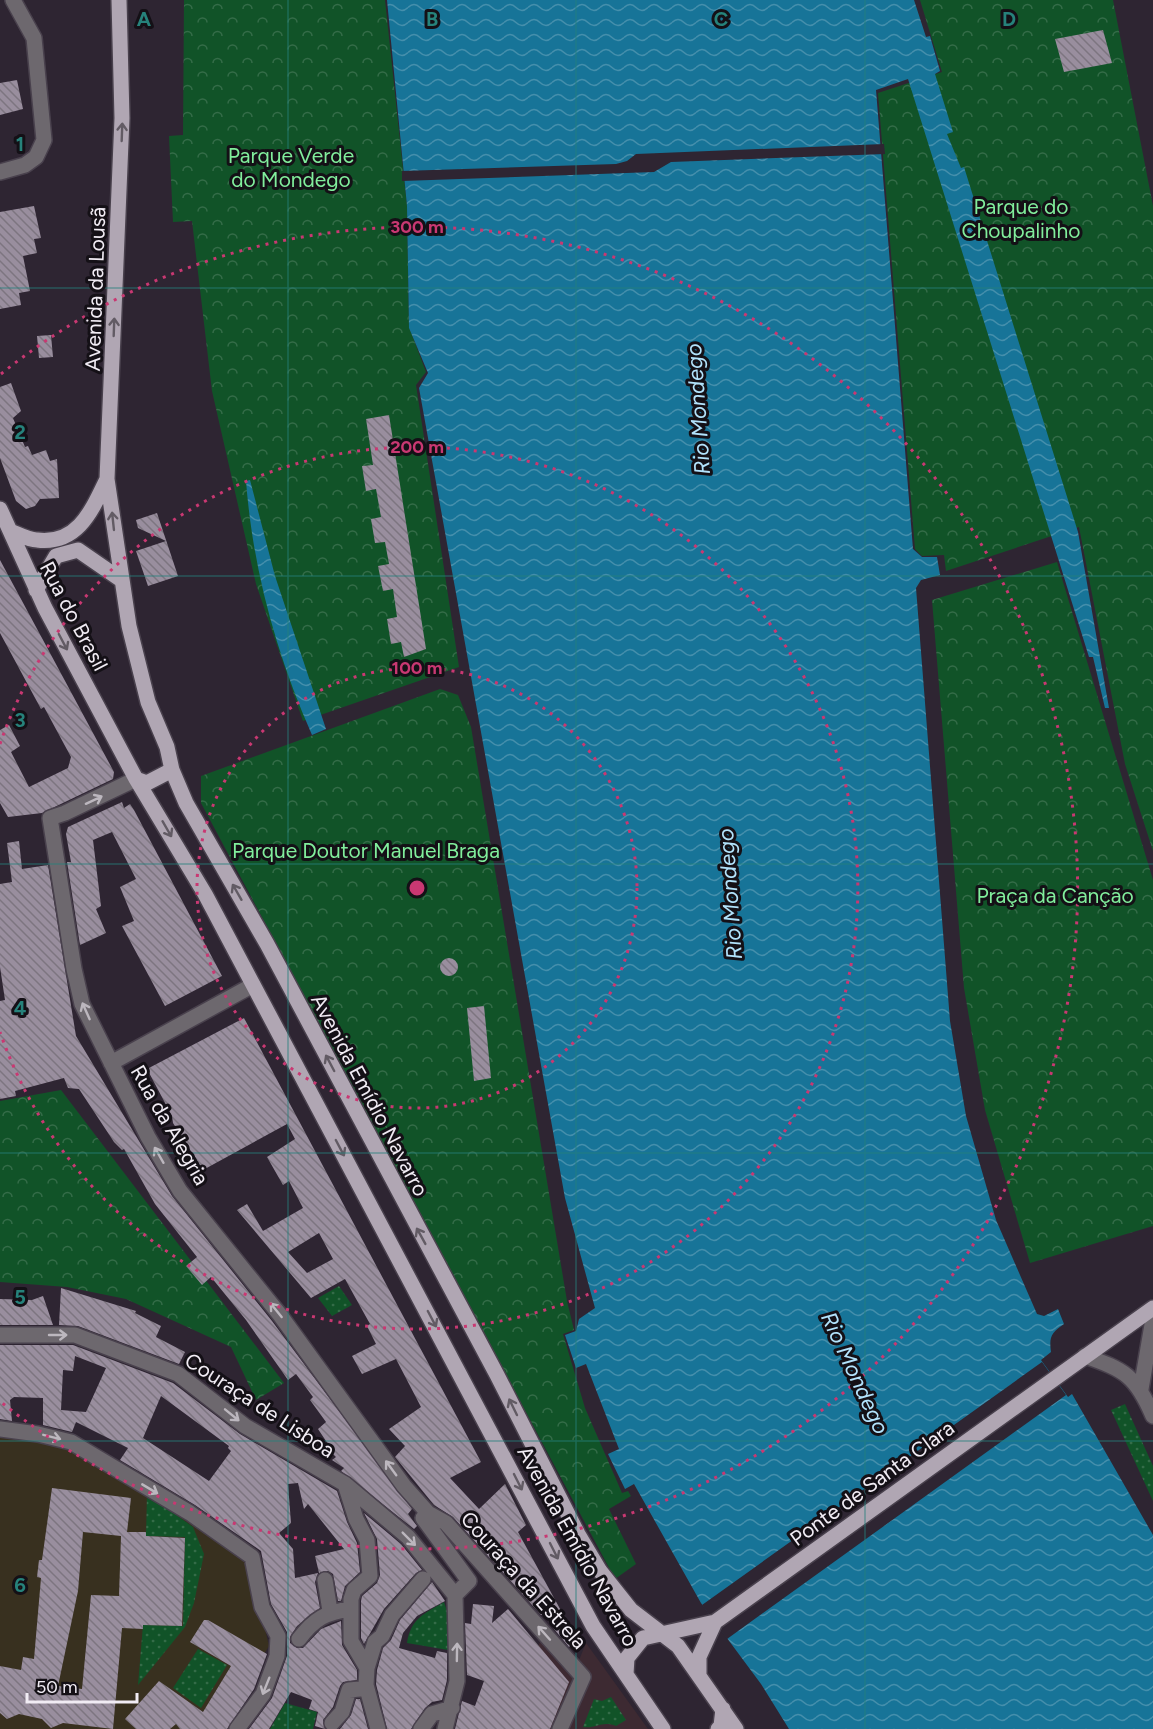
<svg xmlns="http://www.w3.org/2000/svg" width="1153" height="1729" font-family="Figtree,sans-serif">
	<style>
		.commercial { fill: #3d2a32 }
		.education { fill: #38301f }
		.grass { fill: url(#grass-dots) }
		.forest { fill: url(#forest-crowns) }
		.water { fill: url(#water-waves) }
		.pier { fill: #2e2532 }
		.building { fill: url(#building-back-hatch); fill-rule: evenodd }
		.lines { fill: none; stroke-linecap: round; stroke-linejoin: round }
		.minor-casing { stroke: #49414d; stroke-width: 18 }
		.major-casing { stroke: #49414d; stroke-width: 18 }
		.minor { stroke: #6d686e; stroke-width: 15 }
		.major { stroke: #b0a6b3; stroke-width: 15 }
		.oneway { stroke: #625b64 }
		.oneway2 { stroke: #bcb7be }
		.grid { fill: none; stroke: #26827b; stroke-width: 1.5; stroke-opacity: 0.55 }
		.ring { fill: none; stroke: #c93872; stroke-width: 3; stroke-dasharray: 3 6 }
		.labels { text-anchor: middle; dominant-baseline: central; stroke-width: 6; stroke-linejoin: round; paint-order: stroke }
		.park-label { font-size: 21px; fill: #81ee9c; stroke: #141016 }
		.street-label { font-size: 21px; fill: #f1ecf4; stroke: #141016 }
		.water-label { font-size: 22px; font-style: italic; fill: #b2e3fc; stroke: #141016 }
		.grid-label { font-size: 20px; text-anchor: middle; font-weight: bold; fill: #26827b; stroke: #141016; stroke-width: 6; stroke-linejoin: round; paint-order: stroke }
		.centre { fill: #c93872; stroke: #141016; stroke-width: 3 }
		.ring-label { font-size: 18px; text-anchor: middle; font-weight: bold; fill: #c93872; stroke: #141016; stroke-width: 6; stroke-linejoin: round; paint-order: stroke }
	</style>
	<defs>
		<pattern id="grass-dots" width="8" height="8" patternUnits="userSpaceOnUse" patternTransform="scale(1.5)"><rect width="8" height="8" fill="#115328"/><path d="M2 2h.1M6 6h.1" fill="none" stroke="#346c48" stroke-width="1.8" stroke-linecap="round"/></pattern>
		<pattern id="forest-crowns" width="20" height="18" patternUnits="userSpaceOnUse" patternTransform="scale(1.5)"><rect width="20" height="18" fill="#115328"/><path d="M2 6a3 3 0 1 1 6 0M12 15a3 3 0 1 1 6 0" fill="none" stroke="#346c48"/></pattern>
		<pattern id="water-waves" width="16" height="10" patternUnits="userSpaceOnUse" patternTransform="scale(1.5)"><rect width="16" height="10" fill="#177498"/><path d="M0 5q4-4 8 0t8 0" fill="none" stroke="#458fac"/></pattern>
		<pattern id="building-back-hatch" width="6" height="6" patternUnits="userSpaceOnUse" patternTransform="scale(1.5)"><rect width="6" height="6" fill="#998e9e"/><path d="M-1 5l2 2M0 0l6 6M5-1l2 2" fill="none" stroke="#7d7580"/></pattern>
	</defs>
	<rect width="100%" height="100%" fill="#2e2532"/>
	<path class="commercial" d="M 541,1640 L 573,1675 L 586,1643 L 648,1729 L 500,1729 Z"/>
	<path class="education" d="M 0,1434 L 70,1446 L 185,1516 L 250,1565 L 269,1646 L 219,1729 L 0,1729 Z"/>
	<path class="grass" d="M 339,1286 L 352,1305 L 332,1316 L 318,1298 Z
		M 1125,1404 L 1153,1466 L 1153,1501 L 1111,1410 Z
		M 147,1494 L 193,1527 L 204,1554 L 194,1603 L 185,1627 L 138,1685 L 143,1625 L 183,1626 L 185,1537 L 146,1536 Z
		M 444,1602 L 448,1614 L 448,1650 L 407,1643 C 411,1618 424,1614 444,1602 Z
		M 198,1649 L 227,1665 L 201,1708 L 173,1688 Z
		M 611,1697 L 626,1720 L 616,1726 C 603,1720 595,1729 583,1727 L 594,1699 L 602,1701 Z
		M 285,1703 L 317,1712 L 313,1729 L 270,1729 Z"/>
	<path class="forest" d="M 184,0 L 385,0 L 407,206 L 409,327 L 426,372 L 416,385 L 459,667 L 303,721 L 256,584 L 212,391 L 192,221 L 173,222 L 169,136 L 183,135 Z
		M 920,0 L 1113,0 L 1153,206 L 1153,851 L 1125,764 L 1079,527 L 946,571 L 944,555 L 922,556 L 915,549 L 878,93 L 942,72 Z
		M 1057,562 L 1153,880 L 1153,1226 L 1030,1263 L 985,1110 L 964,988 L 932,600 Z
		M 440,689 L 458,695 L 471,727 L 567,1301 L 574,1330 L 563,1334 L 585,1408 L 622,1493 L 628,1491 L 631,1496 L 609,1509 L 636,1564 L 615,1579 L 201,803 L 201,776 Z
		M 61,1090 L 284,1383 L 256,1400 L 231,1347 L 126,1299 L 67,1287 L 0,1282 L 0,1101 Z"/>
	<path class="water" d="M 387,0 L 914,0 L 926,37 L 930,36 L 940,71 L 935,74 L 953,132 L 947,134 L 961,168 L 964,167 L 1078,532 L 1109,708 L 1105,708 L 1093,657 L 1089,657 L 908,79 L 876,90 L 913,549 L 922,557 L 937,557 L 940,575 L 921,580 L 916,588 L 950,1021 L 966,1116 L 996,1220 L 1037,1314 L 1044,1316 L 1058,1309 L 1064,1324 C 1051,1333 1049,1337 1051,1352 L 1041,1360 L 1068,1397 L 1072,1394 L 1153,1535 L 1153,1729 L 789,1729 L 761,1684 L 701,1603 L 634,1484 L 625,1489 L 608,1454 L 619,1449 L 586,1364 L 576,1368 L 565,1335 L 576,1331 L 579,1319 L 595,1308 L 565,1198 L 419,388 L 428,373 L 409,328 L 407,206 Z
		M 250,480 L 275,576 L 326,729 L 312,735 C 276,653 253,570 246,481 Z"/>
	<path class="pier" d="M 884,144 L 885,154 L 671,162 L 654,172 L 402,181 L 402,171 L 616,164 L 627,161 L 636,154 Z
		M 1042,1362 L 1066,1395 L 727,1639 L 702,1605 Z"/>
	<path class="building" d="M 1103,30 L 1112,63 L 1064,72 L 1055,39 Z
		M 17,80 L 23,109 L 0,115 L 0,83 Z
		M 34,206 L 41,238 L 34,239 L 37,253 L 23,256 L 30,291 L 19,293 L 21,305 L 0,309 L 0,212 Z
		M 51,335 L 53,357 L 39,358 L 37,336 Z
		M 11,383 L 21,411 L 13,418 L 25,447 L 28,446 L 32,455 L 46,450 L 50,461 L 57,459 L 59,498 L 40,499 L 35,506 L 26,509 L 16,501 L 0,458 L 0,387 Z
		M 389,415 L 426,649 L 404,657 L 401,642 L 391,644 L 387,619 L 397,617 L 393,589 L 383,591 L 378,566 L 389,564 L 385,542 L 375,543 L 371,519 L 381,517 L 376,489 L 366,491 L 362,466 L 373,465 L 366,419 Z
		M 157,513 L 178,576 L 148,586 L 136,551 L 166,541 L 138,528 L 136,520 Z
		M 0,560 L 114,772 L 113,779 L 42,813 L 8,817 L 0,803 L 0,730 L 9,725 L 20,746 L 11,752 L 29,787 L 68,768 L 71,757 L 44,707 L 41,709 L 0,633 Z
		M 122,802 L 124,808 L 130,804 L 134,810 L 222,976 L 165,1006 L 122,926 L 134,921 L 120,887 L 136,879 L 112,832 L 93,840 L 101,906 L 96,909 L 106,933 L 80,945 L 67,862 L 71,862 L 66,834 L 68,827 Z
		M 19,841 L 22,869 L 48,865 L 76,1036 L 172,1196 L 272,1321 L 412,1509 L 408,1514 L 417,1526 L 414,1529 L 341,1471 L 344,1468 L 332,1460 L 336,1457 L 325,1446 L 328,1444 L 318,1429 L 326,1422 L 310,1400 L 313,1397 L 296,1374 L 288,1380 L 246,1320 L 211,1277 L 202,1285 L 186,1266 L 197,1257 L 155,1204 L 124,1149 L 122,1150 L 114,1142 L 79,1089 L 68,1088 L 64,1078 L 15,1091 L 16,1096 L 0,1099 L 0,1001 L 5,1000 L 0,967 L 0,884 L 12,882 L 7,843 Z
		M440 967a9 9 0 1 1 18 0a9 9 0 1 1-18 0Z
		M 484,1006 L 491,1078 L 474,1081 L 467,1008 Z
		M 244,1018 L 481,1462 L 450,1478 L 479,1509 L 505,1484 L 526,1525 L 518,1532 L 577,1640 L 569,1647 L 554,1629 L 549,1610 L 541,1615 L 453,1517 L 434,1505 L 395,1457 L 405,1446 L 389,1429 L 421,1407 L 396,1359 L 362,1374 L 352,1356 L 376,1344 L 367,1326 L 370,1324 L 345,1279 L 311,1298 L 237,1210 L 247,1204 L 263,1231 L 303,1208 L 289,1181 L 283,1185 L 267,1157 L 295,1139 L 287,1124 L 203,1170 L 173,1123 L 172,1116 L 147,1069 ZM 319,1233 L 333,1259 L 307,1273 L 288,1252 Z
		M 61,1288 L 136,1311 L 135,1313 L 161,1326 L 156,1337 L 185,1352 L 179,1364 L 78,1326 L 59,1325 Z
		M 43,1296 L 53,1325 L 0,1325 L 0,1299 L 32,1300 Z
		M 0,1345 L 73,1345 L 173,1383 L 240,1434 L 337,1491 L 347,1522 L 357,1543 L 360,1572 L 345,1586 L 341,1601 L 338,1601 L 333,1574 L 328,1571 L 319,1573 L 315,1556 L 344,1549 L 308,1504 L 304,1509 L 298,1483 L 288,1484 L 291,1523 L 279,1533 L 293,1549 L 295,1578 L 318,1573 L 315,1582 L 320,1608 L 297,1626 L 290,1637 L 290,1643 L 297,1648 L 303,1648 L 321,1629 L 341,1621 L 342,1645 L 357,1670 L 357,1680 L 343,1682 L 340,1686 L 333,1707 L 323,1720 L 325,1729 L 315,1726 L 318,1712 L 309,1709 L 312,1700 L 291,1692 L 269,1729 L 249,1729 L 272,1698 L 287,1656 L 287,1632 L 271,1604 L 261,1551 L 195,1505 L 120,1460 L 128,1448 L 76,1422 L 72,1432 L 43,1425 L 43,1398 L 14,1397 L 10,1400 L 12,1421 L 0,1419 ZM 75,1356 L 106,1368 L 86,1412 L 61,1410 L 63,1370 L 73,1371 ZM 161,1396 L 229,1446 L 228,1448 L 231,1451 L 209,1481 L 143,1438 Z
		M 52,1488 L 131,1498 L 127,1532 L 146,1532 L 146,1536 L 185,1538 L 182,1626 L 143,1625 L 143,1629 L 122,1628 L 113,1729 L 63,1723 L 51,1728 L 42,1719 L 19,1714 L 7,1719 L 0,1713 L 0,1666 L 21,1670 L 23,1657 L 34,1659 L 41,1578 L 37,1577 L 39,1560 L 42,1560 ZM 83,1532 L 121,1536 L 119,1596 L 91,1595 L 82,1689 L 58,1686 L 78,1591 Z
		M 364,1513 L 401,1544 L 422,1570 L 416,1573 L 384,1609 L 364,1644 L 361,1638 L 361,1601 L 362,1596 L 377,1583 L 380,1575 L 377,1539 Z
		M 432,1582 L 445,1601 L 417,1616 L 403,1633 L 399,1648 L 435,1658 L 437,1651 L 447,1653 L 447,1680 L 442,1700 L 432,1702 L 425,1708 L 411,1729 L 387,1729 L 376,1684 L 377,1670 L 383,1648 L 391,1640 L 400,1620 Z
		M 473,1604 L 494,1606 L 492,1623 L 508,1609 L 569,1682 L 550,1729 L 455,1729 L 462,1701 L 475,1706 L 484,1681 L 467,1675 L 465,1623 L 471,1624 Z
		M 204,1620 L 208,1620 L 267,1654 L 254,1689 L 227,1729 L 180,1729 L 176,1724 L 170,1729 L 136,1729 L 125,1719 L 159,1681 L 203,1712 L 231,1666 L 190,1642 Z
		M 356,1699 L 360,1699 L 368,1729 L 340,1729 L 351,1715 Z"/>
	<g class="lines">
		<defs>
			<path id="minor" d="M 0,172 L 25,165 L 36,157 L 44,140 L 34,38 L 13,0
				M 136,779 L 65,813 L 50,818 L 74,969 L 82,1004 L 148,1137 L 180,1191 L 280,1315 L 404,1486 L 428,1513 L 446,1523 L 583,1677 L 560,1729
				M 111,1063 L 253,985
				M 0,1335 L 75,1335 L 178,1374 L 245,1426 L 345,1484 L 408,1537 L 455,1595
				M 1085,1356 C 1125,1370 1136,1376 1153,1416
				M 1141,1389 L 1153,1319
				M 0,1429 L 38,1434 L 71,1442 L 190,1513 L 252,1557 L 262,1607 L 278,1636 L 277,1656 L 263,1694 L 237,1729
				M 345,1484 L 356,1519 L 367,1540 L 370,1576 L 354,1590 L 351,1599 L 351,1641 L 367,1668 L 366,1685 L 378,1729
				M 428,1513 L 423,1518 L 469,1581 L 455,1595
				M 325,1580 L 330,1611
				M 299,1639 C 314,1619 326,1612 351,1609
				M 367,1668 L 375,1642 L 382,1636 L 392,1615 L 423,1579
				M 332,1723 L 342,1712 L 349,1690 L 360,1689
				M 421,1729 L 432,1714 L 452,1708
				M 445,1729 L 457,1681 L 455,1595"/>
			<path id="major" d="M 119,0 L 122,118 L 107,479 L 129,626 L 148,702 L 167,747 L 172,770 L 186,803 L 267,944 L 497,1375 L 578,1534 L 600,1571 L 631,1610 L 678,1646 L 736,1729
				M 0,509 L 45,608 L 136,779 L 205,894 L 593,1626 L 663,1729
				M 10,531 C 18,534 28,540 37,540 C 78,545 92,510 107,479
				M 36,590 L 56,556 L 78,550 L 120,579
				M 136,779 L 147,783 L 172,770
				M 626,1674 L 627,1658 L 643,1638 L 715,1622 L 1153,1308
				M 699,1676 L 699,1657 L 715,1622
				M 718,1729 L 721,1726 L 723,1709"/>
		</defs>
		<use href="#minor" class="minor-casing"/>
		<use href="#major" class="major-casing"/>
		<use href="#minor" class="minor"/>
		<use href="#major" class="major"/>
	</g>
	<defs><path id="oneway-shaft" d="M-6 0H5M1.5-3L5.5 0L1.5 3" fill="none" stroke-width="1.6" stroke-linecap="round" stroke-linejoin="round" transform="scale(1.5)"/></defs>
	<g class="oneway">
		<use href="#oneway-shaft" transform="translate(122 132) rotate(-88)"/>
		<use href="#oneway-shaft" transform="translate(114 327) rotate(-88)"/>
		<use href="#oneway-shaft" transform="translate(113 521) rotate(-96)"/>
		<use href="#oneway-shaft" transform="translate(63 642) rotate(62)"/>
		<use href="#oneway-shaft" transform="translate(167 829) rotate(60)"/>
		<use href="#oneway-shaft" transform="translate(237 892) rotate(-120)"/>
		<use href="#oneway-shaft" transform="translate(330 1063) rotate(-118)"/>
		<use href="#oneway-shaft" transform="translate(340 1148) rotate(62)"/>
		<use href="#oneway-shaft" transform="translate(421 1236) rotate(-119)"/>
		<use href="#oneway-shaft" transform="translate(432 1319) rotate(62)"/>
		<use href="#oneway-shaft" transform="translate(513 1407) rotate(-116)"/>
		<use href="#oneway-shaft" transform="translate(518 1482) rotate(63)"/>
		<use href="#oneway-shaft" transform="translate(554 1551) rotate(63)"/>
	</g>
	<g class="oneway2">
		<use href="#oneway-shaft" transform="translate(94 800) rotate(-25)"/>
		<use href="#oneway-shaft" transform="translate(86 1011) rotate(-114)"/>
		<use href="#oneway-shaft" transform="translate(159 1155) rotate(-120)"/>
		<use href="#oneway-shaft" transform="translate(276 1310) rotate(-129)"/>
		<use href="#oneway-shaft" transform="translate(58 1335)"/>
		<use href="#oneway-shaft" transform="translate(232 1415) rotate(39)"/>
		<use href="#oneway-shaft" transform="translate(52 1437) rotate(14)"/>
		<use href="#oneway-shaft" transform="translate(391 1468) rotate(-126)"/>
		<use href="#oneway-shaft" transform="translate(150 1489) rotate(31)"/>
		<use href="#oneway-shaft" transform="translate(409 1539) rotate(45)"/>
		<use href="#oneway-shaft" transform="translate(544 1633) rotate(-132)"/>
		<use href="#oneway-shaft" transform="translate(457 1652) rotate(-89)"/>
		<use href="#oneway-shaft" transform="translate(266 1686) rotate(112)"/>
	</g>
	<path class="grid" d="M 288,0 L 288,1729M 576,0 L 576,1729M 865,0 L 865,1729M 0,288 L 1153,288M 0,576 L 1153,576M 0,864 L 1153,864M 0,1153 L 1153,1153M 0,1441 L 1153,1441"/>
	<g class="ring">
		<circle cx="417" cy="888" r="220"/>
		<path d="M0 744A441 441 0 1 1 0 1032"/>
		<path d="M1 374A661 661 0 1 1 1 1402"/>
	</g>
	<g class="labels">
		<g class="park-label">
			<text x="291" y="155">Parque Verde<tspan x="291" dy="24">do Mondego</tspan></text>
			<text x="1021" y="206">Parque do<tspan x="1021" dy="24">Choupalinho</tspan></text>
			<text x="366" y="850">Parque Doutor Manuel Braga</text>
			<text x="1055" y="895">Praça da Canção</text>
		</g>
		<g class="street-label">
			<text transform="translate(95 289) rotate(-88)">Avenida da Lousã</text>
			<text transform="translate(74 616) rotate(62)">Rua do Brasil</text>
			<text transform="translate(370 1095) rotate(62)">Avenida Emídio Navarro</text>
			<text transform="translate(170 1125) rotate(60)">Rua da Alegria</text>
			<text transform="translate(260 1405) rotate(33)">Couraça de Lisboa</text>
			<text transform="translate(872 1483) rotate(-36)">Ponte de Santa Clara</text>
			<text transform="translate(578 1546) rotate(61)">Avenida Emídio Navarro</text>
			<text transform="translate(524 1580) rotate(48)">Couraça da Estrela</text>
		</g>
		<g class="water-label">
			<text transform="translate(698 409) rotate(-94)">Rio Mondego</text>
			<text transform="translate(730 894) rotate(-94)">Rio Mondego</text>
			<text transform="translate(855 1373) rotate(65)">Rio Mondego</text>
		</g>
	</g>
	<g class="grid-label">
		<text x="144" y="26">A</text>
		<text x="432" y="26">B</text>
		<text x="721" y="26">C</text>
		<text x="1009" y="26">D</text>
		<text x="20" y="151">1</text>
		<text x="20" y="439">2</text>
		<text x="20" y="727">3</text>
		<text x="20" y="1015">4</text>
		<text x="20" y="1304">5</text>
		<text x="20" y="1592">6</text>
	</g>
	<circle cx="417" cy="888" r="9" class="centre"/>
	<g class="ring-label">
		<text x="417" y="233">300 m</text>
		<text x="417" y="453">200 m</text>
		<text x="417" y="674">100 m</text>
	</g>
	<path d="M27 1693v9h110v-9" fill="none" stroke="#f1ecf4" stroke-width="3"/>
	<text x="36" y="1693" font-size="18" fill="#f1ecf4" stroke="#141016" stroke-width="4.5" paint-order="stroke">50 m</text>
</svg>
